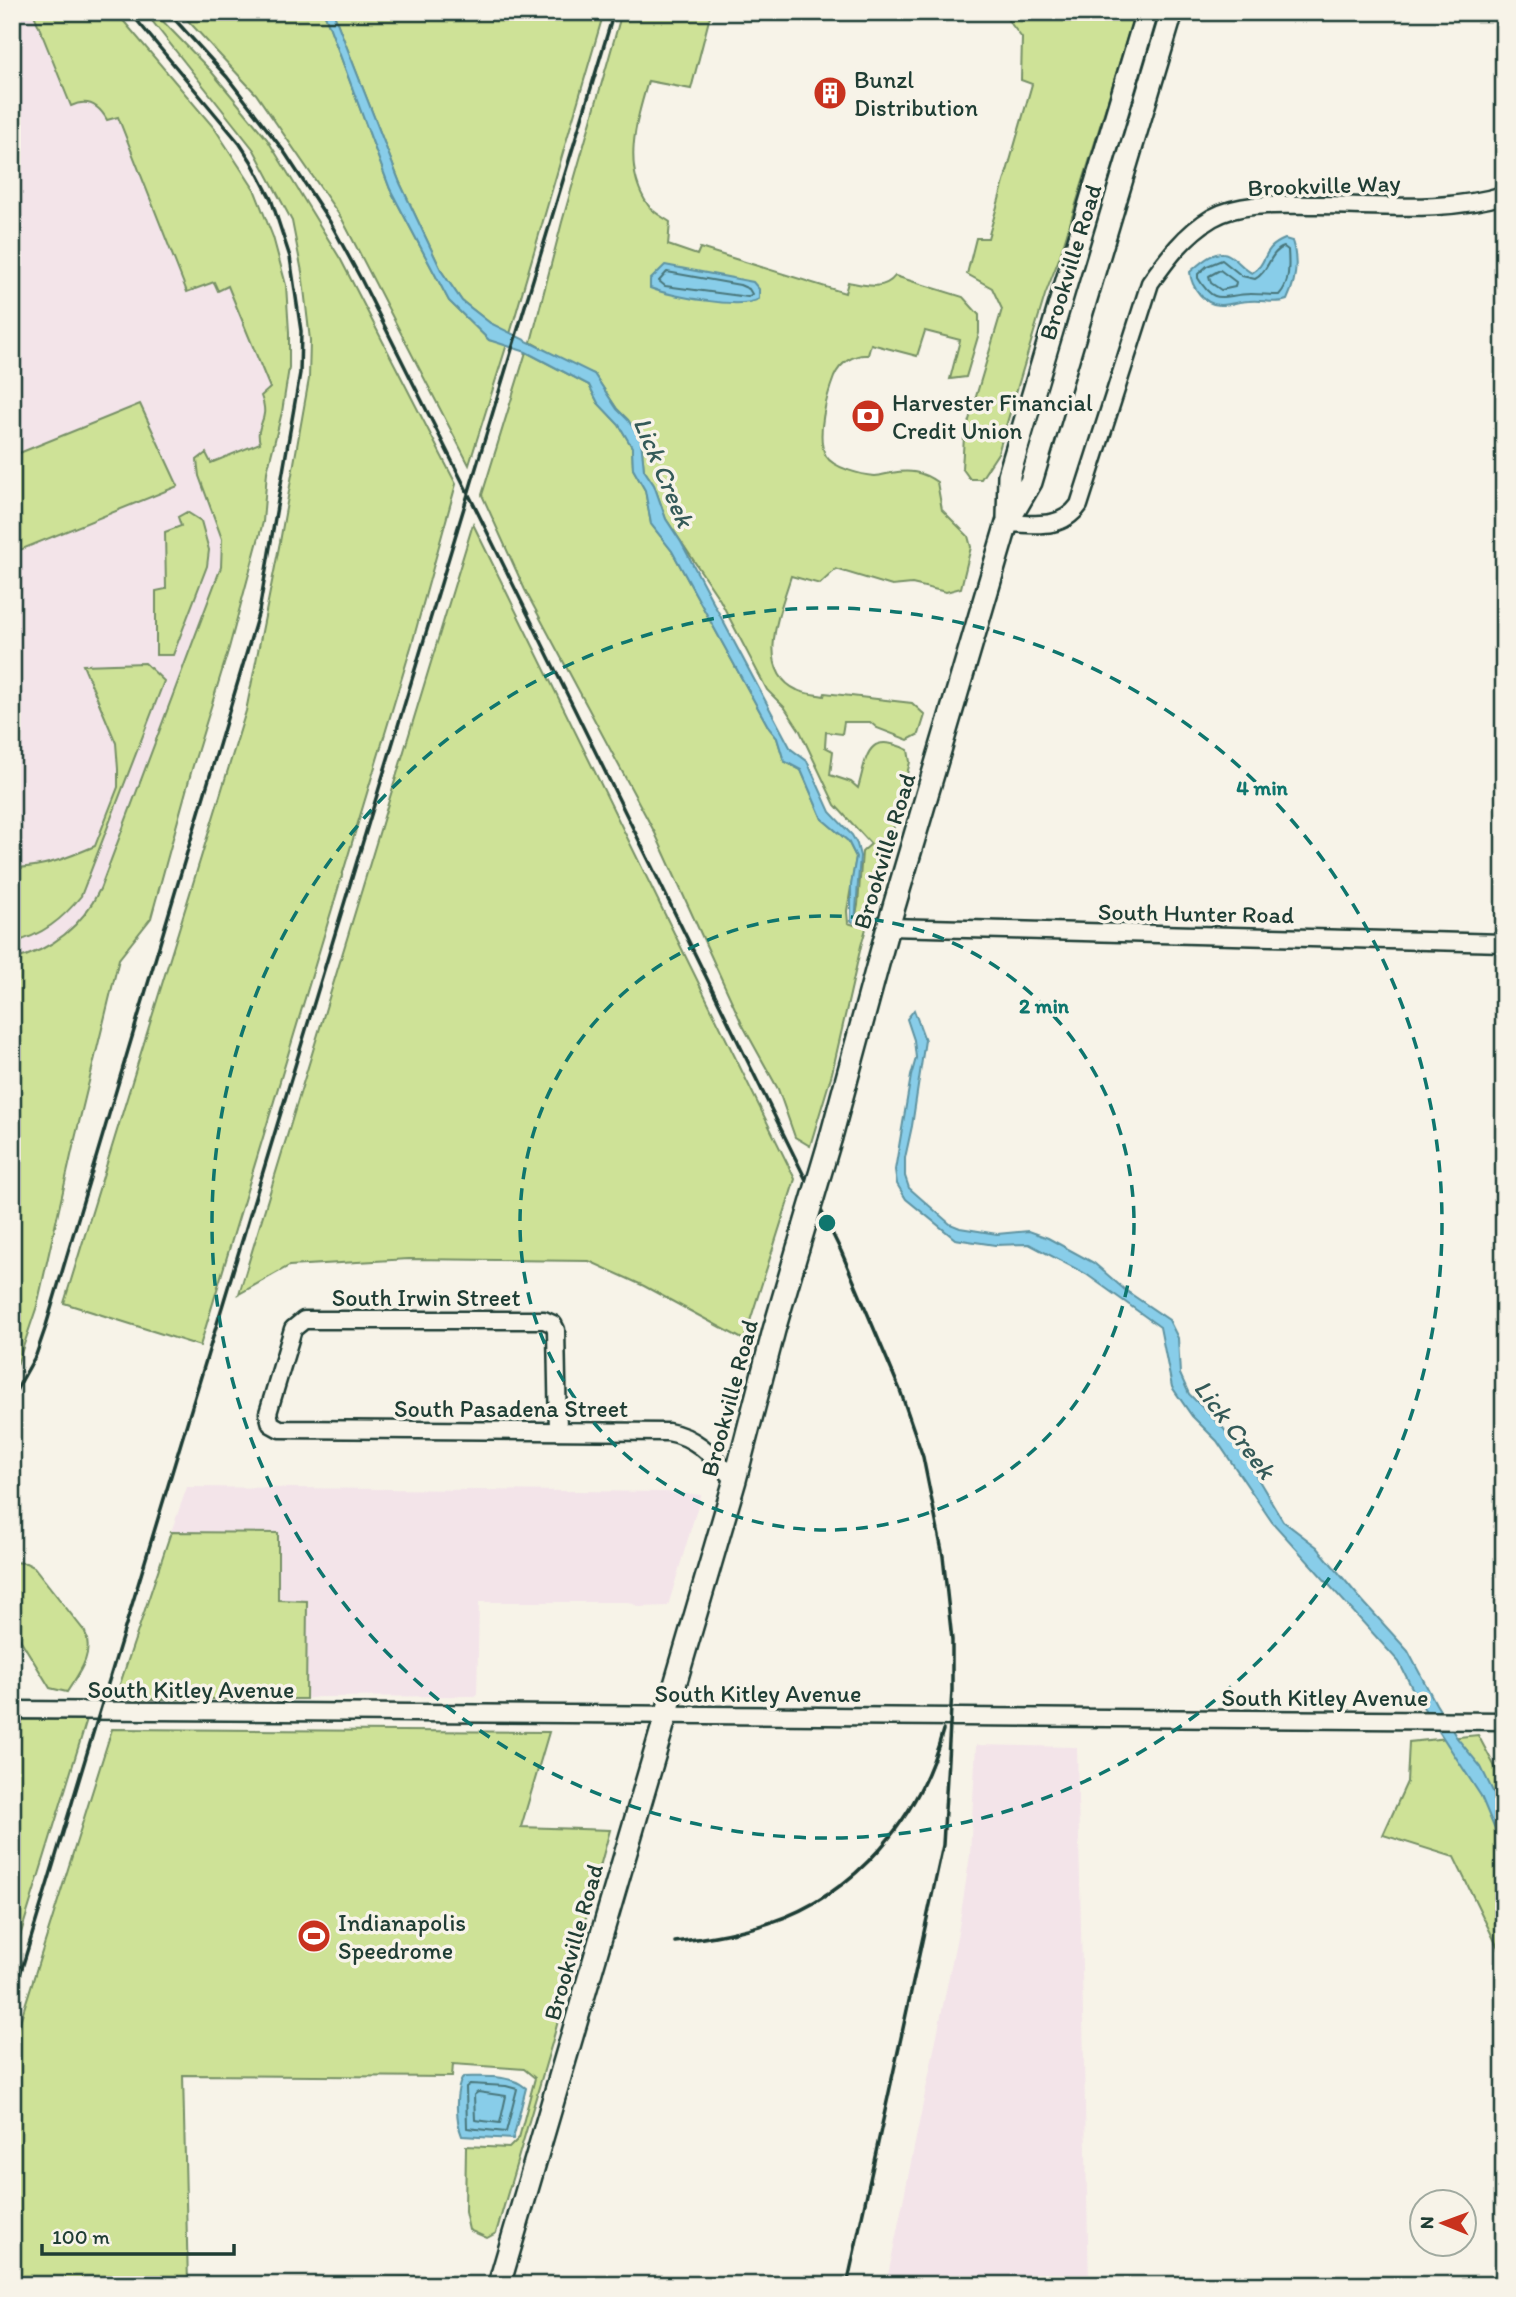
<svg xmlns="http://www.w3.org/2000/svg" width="1516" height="2297" font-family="Itim,sans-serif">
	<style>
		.built { fill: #f3e4e9 }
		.green { fill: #cee297; stroke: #769066; stroke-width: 2 }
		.water { fill: #88cde9; stroke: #5e93a1; stroke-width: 2 }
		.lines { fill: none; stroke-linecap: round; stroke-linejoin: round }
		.shore { stroke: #49777c; stroke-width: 2 }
		.minor-casing { stroke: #1f3d34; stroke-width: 21 }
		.major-casing { stroke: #1f3d34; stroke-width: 26 }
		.minor { stroke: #f7f3e8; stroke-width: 16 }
		.major { stroke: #f7f3e8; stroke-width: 21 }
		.rail { stroke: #1f3d34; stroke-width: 3.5 }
		.major-bridge-casing { stroke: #1f3d34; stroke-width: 26; stroke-linecap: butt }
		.major-bridge { stroke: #f7f3e8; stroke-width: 21 }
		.ring { fill: none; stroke: #0f766e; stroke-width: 3.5; stroke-dasharray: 12 9 }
		.labels { text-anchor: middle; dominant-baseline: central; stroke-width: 7; stroke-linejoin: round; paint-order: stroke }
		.poi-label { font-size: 24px; fill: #1f3d34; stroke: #f7f3e8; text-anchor: start }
		.street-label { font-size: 24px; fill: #1f3d34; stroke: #f7f3e8 }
		.water-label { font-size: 26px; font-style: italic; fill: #345a58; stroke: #f7f3e8 }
		.centre { fill: #0f766e; stroke: #f7f3e8; stroke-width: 3.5 }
		.ring-label { font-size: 21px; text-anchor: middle; font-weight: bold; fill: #0f766e; stroke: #f7f3e8; stroke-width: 7; stroke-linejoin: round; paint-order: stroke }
	</style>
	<rect width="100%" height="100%" fill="#f7f3e8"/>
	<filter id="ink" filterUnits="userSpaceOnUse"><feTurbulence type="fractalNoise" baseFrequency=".0143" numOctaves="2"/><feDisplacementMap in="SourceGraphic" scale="14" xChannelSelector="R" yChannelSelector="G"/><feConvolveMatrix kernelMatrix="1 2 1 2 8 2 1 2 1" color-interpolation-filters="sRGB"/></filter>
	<g filter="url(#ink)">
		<path class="built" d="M 12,12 L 87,12 L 279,368 L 237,534 L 88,925 L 12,984 Z
			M 187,1487 L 666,1492 L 701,1495 L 668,1606 L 640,1607 L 628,1602 L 479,1602 L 477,1696 L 318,1697 L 306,1699 L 307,1601 L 278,1600 L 278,1533 L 171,1532 Z
			M 976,1745 L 1077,1747 L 1089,2285 L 886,2285 L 959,1927 L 970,1855 Z"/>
		<path class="green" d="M 33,12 L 116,12 L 215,129 L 254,189 L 273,237 L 286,285 L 289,332 L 289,368 L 282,412 L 267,472 L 263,522 L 229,648 L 192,769 L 151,918 L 119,959 L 73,1147 L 37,1306 L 15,1371 L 12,1374 L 12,960 C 52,950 82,926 100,889 L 221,567 L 222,539 L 199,476 L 197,460 L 206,453 L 211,463 L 260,443 C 254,423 271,422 261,396 L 270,388 L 228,286 L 218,291 L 214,282 L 187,292 L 118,117 L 107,120 C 99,105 88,98 71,106 Z
			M 145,12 L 154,12 L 210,70 L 267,139 L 341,260 L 456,484 L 412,644 L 200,1346 L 64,1303 L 246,711 L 280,542 L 309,379 L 310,340 L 302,272 L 292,221 L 254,150 Z
			M 180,12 L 324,12 L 390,189 L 449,301 L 489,340 L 507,344 L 469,465 L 342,219 L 256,94 Z
			M 333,12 L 604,12 L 510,334 L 490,323 L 462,301 L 442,272 L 400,183 Z
			M 622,12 L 711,12 L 691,89 L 648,81 C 636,122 622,167 648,205 C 652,212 663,217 670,222 L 668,245 L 697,255 L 700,248 L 845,293 L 848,282 C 864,285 884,291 895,276 L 963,297 L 979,315 L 979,333 L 966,377 L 950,379 L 960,340 L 925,331 L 917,356 L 871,344 L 868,355 C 853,354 840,363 834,377 C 827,395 815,438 826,456 C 833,468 862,475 875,476 C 880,476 886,474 891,473 C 910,470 921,471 937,482 L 942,510 L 968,536 L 971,547 L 961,588 L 946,592 L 912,584 L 892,586 L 836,569 L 820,584 L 791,576 C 781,609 754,670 797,690 C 804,694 815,694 824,696 L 825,693 L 912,703 L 925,715 L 919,734 L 908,740 L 877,728 L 870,722 L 844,722 L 842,734 L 826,732 L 825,747 L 833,751 L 830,775 L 851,782 L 858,788 C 867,759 865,729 908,750 L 910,762 L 884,866 L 861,946 L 832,1073 L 810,1146 L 795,1137 L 778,1089 L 742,1024 L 655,833 L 525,590 L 482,495 L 526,352 L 589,385 L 598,403 L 619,425 L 632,447 L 633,469 L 645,490 L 651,524 L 672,551 L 769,728 L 777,738 L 784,761 L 801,770 L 822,819 L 848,841 L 856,857 L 847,911 L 848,923 L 854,925 L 858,905 L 862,852 L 871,844 L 835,805 L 800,731 L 785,708 L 767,690 L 720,600 L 666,519 L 654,485 L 644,470 L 641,440 L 628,420 L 617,409 L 594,374 L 573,366 L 531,342 L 562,222 Z
			M 1002,12 L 1135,12 L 1060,256 L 1045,295 L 998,453 L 981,479 L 970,479 L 962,468 L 964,437 L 1002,309 L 992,288 L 967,274 L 976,238 L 988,238 L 1032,84 L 1021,80 L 1022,38 Z
			M 140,404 L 178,486 L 17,551 L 19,560 L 12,563 L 12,456 Z
			M 187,512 L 201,521 L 209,550 L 207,566 L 173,655 L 156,655 L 156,591 L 166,589 L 165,532 L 181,526 L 178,517 Z
			M 473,524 L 795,1179 L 744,1340 L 644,1286 L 589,1261 L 409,1259 L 289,1266 L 239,1294 Z
			M 145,663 L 164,681 L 81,896 C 62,920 42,935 12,943 L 12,868 C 42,868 67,858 95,846 L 118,787 L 118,769 L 116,743 L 83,665 Z
			M 171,1532 L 278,1533 L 278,1600 L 307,1601 L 306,1699 L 115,1699 Z
			M 12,1562 L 26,1563 L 34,1567 L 85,1632 C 94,1655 79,1673 67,1692 L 50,1688 L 12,1626 Z
			M 87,1719 L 12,1962 L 12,1720 Z
			M 112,1729 L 549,1732 L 521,1827 L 610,1830 L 552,2043 L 496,2233 L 487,2238 L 469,2230 L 465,2212 L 466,2146 L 509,2148 L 519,2138 L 535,2078 L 524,2069 L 453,2064 L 452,2077 L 183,2075 L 188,2284 L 446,2276 L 470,2285 L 12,2285 L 12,2047 Z
			M 1478,1735 L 1504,1784 L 1504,1960 L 1454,1857 L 1383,1835 L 1407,1782 L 1409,1742 Z"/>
		<path class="water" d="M 324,12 L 333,12 L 400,183 L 442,272 L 462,301 L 490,323 L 594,374 L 617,409 L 628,420 L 641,440 L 644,470 L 654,485 L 666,519 L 681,542 L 791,749 L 807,761 L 830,812 L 852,835 L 857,844 L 860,856 L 855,923 L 851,921 L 851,885 L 856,857 L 848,841 L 822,819 L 801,770 L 784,761 L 777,738 L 769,728 L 672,551 L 651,524 L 645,490 L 633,469 L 632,447 L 619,425 L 598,403 L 589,385 L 526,352 L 489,340 L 449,301 L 390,189 Z
			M 1285,239 L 1292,241 C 1299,262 1296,281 1287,300 C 1274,305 1262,299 1249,301 C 1239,301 1231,305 1221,305 C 1205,306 1191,287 1190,272 C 1199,264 1217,247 1229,255 C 1238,260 1243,269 1252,273 C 1269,263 1260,249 1285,239 Z
			M 665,265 L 753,282 L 759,289 L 759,299 C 740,310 671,296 650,288 L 650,280 Z
			M 914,1010 L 925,1040 L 912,1126 L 905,1158 L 905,1176 L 909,1188 L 950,1224 L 960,1228 L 997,1234 L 1029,1231 L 1048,1238 L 1094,1263 L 1125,1290 L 1169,1320 L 1178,1338 L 1180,1374 L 1189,1394 L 1223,1428 L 1242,1452 L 1283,1521 L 1317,1547 L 1359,1597 L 1408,1651 L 1436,1704 L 1457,1738 L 1481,1767 L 1504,1814 L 1504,1851 L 1481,1796 L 1416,1696 L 1399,1662 L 1272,1522 L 1217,1441 L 1192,1416 L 1172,1387 L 1160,1327 L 1086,1274 L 1029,1244 L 995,1245 L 955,1239 L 906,1199 L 897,1184 L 895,1170 L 911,1076 L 916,1058 L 914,1040 L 907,1019 Z
			M 463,2077 C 483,2077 510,2074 526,2088 L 513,2139 L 462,2136 C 456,2121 454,2091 463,2077 Z"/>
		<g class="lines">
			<path class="shore" d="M 1284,247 L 1288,250 C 1289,265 1290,284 1279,295 C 1270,295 1260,294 1251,294 C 1223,294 1216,308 1198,278 L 1198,274 L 1207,266 L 1222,260 L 1242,276 L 1255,279 C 1269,272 1269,252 1284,247 Z
				M 1220,270 L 1236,282 L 1235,287 L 1221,290 L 1211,283 L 1209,276 Z
				M 667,272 L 740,285 L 749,289 L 752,294 L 748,297 L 665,286 L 659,281 Z
				M 470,2084 L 506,2086 L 517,2089 L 506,2132 L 467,2128 L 466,2087 Z
				M 478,2092 L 506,2096 L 500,2123 L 475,2120 L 474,2095 Z"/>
			<defs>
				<path id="minor" d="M 1007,523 C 1035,524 1061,530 1079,505 L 1150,283 C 1167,259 1185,234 1212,218 C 1242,201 1284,205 1317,205 C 1379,205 1444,213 1504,195
					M 888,927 L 1504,943
					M 558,1431 L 556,1330 L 553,1324 L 544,1320 L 304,1320 L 293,1329 L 268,1413 L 271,1424 L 280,1429 L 668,1432 C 698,1437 715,1459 735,1480
					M 12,1710 L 1504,1721"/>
				<path id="major" d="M 1008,518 L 1009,475 L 1147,12
					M 831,1137 L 888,927 L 1007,523 L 1031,482 L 1172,12
					M 499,2285 L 735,1480 L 774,1330 L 798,1248"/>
			</defs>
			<use href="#minor" class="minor-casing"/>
			<use href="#major" class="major-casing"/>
			<use href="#minor" class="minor"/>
			<use href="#major" class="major"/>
			<path class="rail" d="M 168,12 L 227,77 L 283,150 L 330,222 L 361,279 L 474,505 L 841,1251 L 900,1390 L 923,1457 L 943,1556 L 952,1640 L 952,1690 L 943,1845 L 847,2285
				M 12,1398 L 36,1355 L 45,1329 L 259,611 L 300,373 L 301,331 L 290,257 L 271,199 L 251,161 L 240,144 L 130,12
				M 675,1942 C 707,1938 738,1933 769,1923 C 857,1894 920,1817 943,1730
				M 12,2001 L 614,12"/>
			<defs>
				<path id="major-bridge" d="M 798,1248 L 831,1137"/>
			</defs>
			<use href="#major-bridge" class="major-bridge-casing"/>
			<use href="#major-bridge" class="major-bridge"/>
		</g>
	</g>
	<g class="ring">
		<circle cx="827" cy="1223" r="307"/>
		<circle cx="827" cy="1223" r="615"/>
	</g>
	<defs>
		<symbol id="building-disc" viewBox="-11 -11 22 22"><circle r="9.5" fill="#c8321e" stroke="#f7f3e8"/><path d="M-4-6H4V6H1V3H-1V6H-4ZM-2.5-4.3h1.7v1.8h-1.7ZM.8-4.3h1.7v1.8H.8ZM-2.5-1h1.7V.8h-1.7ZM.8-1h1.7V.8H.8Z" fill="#fff"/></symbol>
		<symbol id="bank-disc" viewBox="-11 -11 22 22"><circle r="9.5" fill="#c8321e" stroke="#f7f3e8"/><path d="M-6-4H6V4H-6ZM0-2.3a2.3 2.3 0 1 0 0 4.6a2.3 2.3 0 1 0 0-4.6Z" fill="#fff"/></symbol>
		<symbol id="stadium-disc" viewBox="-11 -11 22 22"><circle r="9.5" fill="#c8321e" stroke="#f7f3e8"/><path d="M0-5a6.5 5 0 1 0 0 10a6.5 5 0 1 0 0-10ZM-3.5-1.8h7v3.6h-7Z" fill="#fff"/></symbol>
	</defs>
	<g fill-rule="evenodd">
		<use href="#building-disc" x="811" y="74" width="38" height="38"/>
		<use href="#bank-disc" x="849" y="397" width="38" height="38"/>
		<use href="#stadium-disc" x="295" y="1917" width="38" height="38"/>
	</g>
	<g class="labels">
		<g class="poi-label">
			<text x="854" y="79">Bunzl<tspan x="854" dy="28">Distribution</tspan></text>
			<text x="892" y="402">Harvester Financial<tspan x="892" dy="28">Credit Union</tspan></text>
			<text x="338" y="1922">Indianapolis<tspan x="338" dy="28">Speedrome</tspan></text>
		</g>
		<g class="street-label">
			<text transform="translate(1324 185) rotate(-2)">Brookville Way</text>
			<text transform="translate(1070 262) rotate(-73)">Brookville Road</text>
			<text transform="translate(884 851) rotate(-73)">Brookville Road</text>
			<text transform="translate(1196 913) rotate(1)">South Hunter Road</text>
			<text x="426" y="1297">South Irwin Street</text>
			<text transform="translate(729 1398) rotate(-75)">Brookville Road</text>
			<text x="511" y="1408">South Pasadena Street</text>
			<text x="191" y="1689">South Kitley Avenue</text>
			<text x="758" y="1693">South Kitley Avenue</text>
			<text x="1325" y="1697">South Kitley Avenue</text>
			<text transform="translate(573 1942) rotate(-74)">Brookville Road</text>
		</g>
		<g class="water-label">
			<text transform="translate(664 472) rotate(67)">Lick Creek</text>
			<text transform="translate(1235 1429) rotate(53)">Lick Creek</text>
		</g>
	</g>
	<circle cx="827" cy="1223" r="10" class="centre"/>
	<g class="ring-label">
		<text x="1262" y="795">4 min</text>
		<text x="1044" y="1013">2 min</text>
	</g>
	<rect width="1516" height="2297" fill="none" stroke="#f7f3e8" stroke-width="42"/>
	<rect x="21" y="21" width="1474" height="2255" fill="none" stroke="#1f3d34" stroke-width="2.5" filter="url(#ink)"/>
	<g transform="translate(1443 2223) rotate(271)"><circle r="33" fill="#f7f3e8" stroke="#a1aaa0" stroke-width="2"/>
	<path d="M0-5L12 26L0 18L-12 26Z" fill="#c8321e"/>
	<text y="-10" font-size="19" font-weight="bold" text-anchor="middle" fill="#1f3d34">N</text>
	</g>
	<path d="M42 2244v10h192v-10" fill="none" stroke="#1f3d34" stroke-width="3.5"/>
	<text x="52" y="2244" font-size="21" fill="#1f3d34" stroke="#f7f3e8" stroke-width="5" paint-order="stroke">100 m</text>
</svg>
